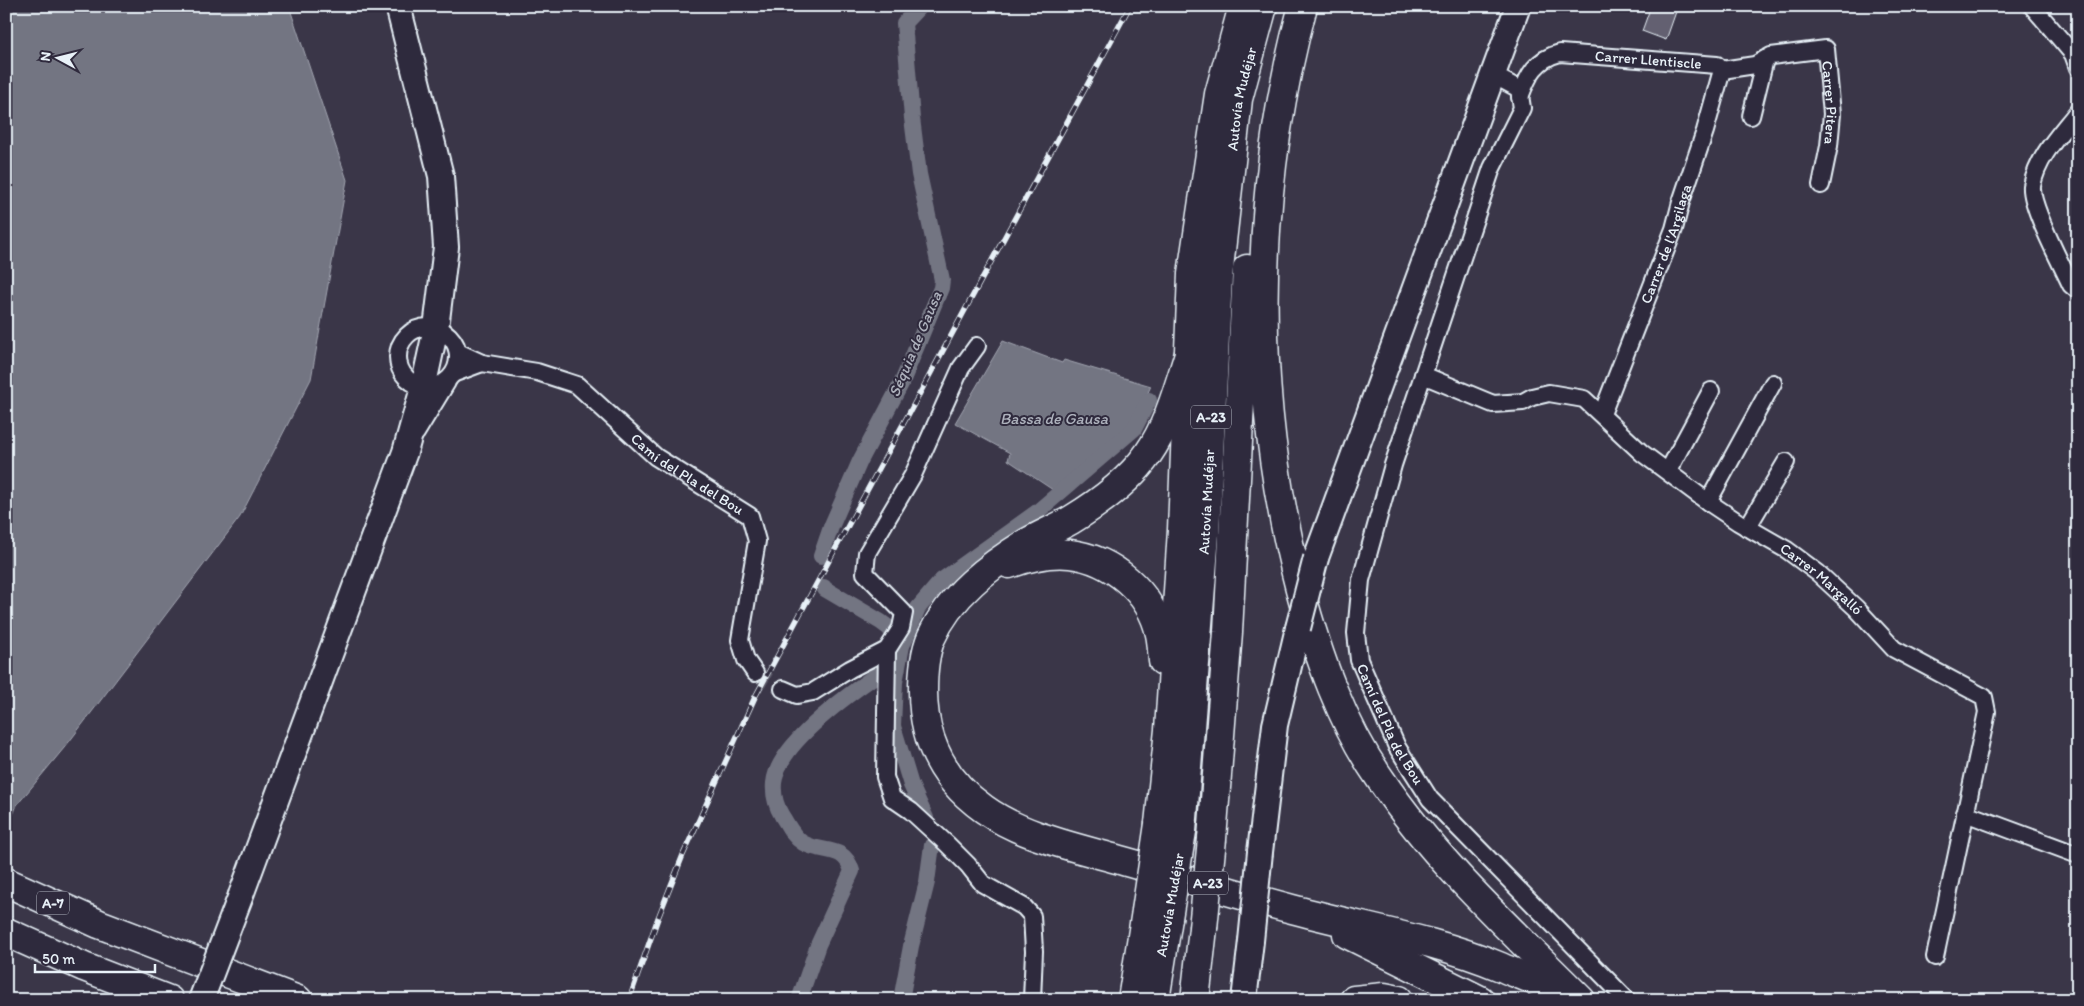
<svg xmlns="http://www.w3.org/2000/svg" width="2084" height="1006" font-family="Itim,sans-serif">
	<style>
		.water { fill: #737482; stroke: #a2a6b1 }
		.lines { fill: none; stroke-linecap: round; stroke-linejoin: round }
		.canal { stroke: #737482; stroke-width: 16 }
		.building { fill: #636171; stroke: #e8f1f8 }
		.minor-tunnel { stroke: #545262; stroke-width: 16; stroke-dasharray: 16 8; stroke-linecap: butt }
		.minor-casing { stroke: #e8f1f8; stroke-width: 20 }
		.secondary-casing { stroke: #e8f1f8; stroke-width: 28 }
		.motorway-casing { stroke: #e8f1f8; stroke-width: 31 }
		.minor { stroke: #2f2a3d; stroke-width: 16 }
		.secondary { stroke: #2f2a3d; stroke-width: 24 }
		.motorway { stroke: #2f2a3d; stroke-width: 28 }
		.rail-casing { stroke: #e8f1f8; stroke-width: 5.5 }
		.rail { stroke: #2f2a3d; stroke-width: 4; stroke-dasharray: 11; stroke-linecap: butt }
		.secondary-bridge-casing { stroke: #e8f1f8; stroke-width: 28; stroke-linecap: butt }
		.motorway-bridge-casing { stroke: #e8f1f8; stroke-width: 31; stroke-linecap: butt }
		.secondary-bridge { stroke: #2f2a3d; stroke-width: 24 }
		.motorway-bridge { stroke: #2f2a3d; stroke-width: 28 }
		.labels { text-anchor: middle; dominant-baseline: central; stroke-width: 4; stroke-linejoin: round; paint-order: stroke }
		.shield { fill: #2f2a3d; stroke: #b0b5c0; stroke-width: 1 }
		.shield-label { font-size: 14px; font-weight: bold; fill: #e8f1f8 }
		.street-label { font-size: 15px; fill: #e8f1f8; stroke: #2f2a3d }
		.water-label { font-size: 16px; font-style: italic; fill: #aeb2bd; stroke: #2f2a3d }
	</style>
	<rect width="100%" height="100%" fill="#3a3648"/>
	<filter id="ink" filterUnits="userSpaceOnUse"><feTurbulence type="fractalNoise" baseFrequency=".02" numOctaves="2"/><feDisplacementMap in="SourceGraphic" scale="10" xChannelSelector="R" yChannelSelector="G"/><feConvolveMatrix kernelMatrix="1 2 1 2 8 2 1 2 1" color-interpolation-filters="sRGB"/></filter>
	<g filter="url(#ink)">
		<path class="water" d="M 6,6 L 289,6 L 347,180 L 311,379 L 240,517 L 69,742 L 17,805 L 6,832 Z
			M 1003,341 L 1062,363 L 1064,360 L 1151,386 L 1131,429 L 1053,490 L 1008,460 L 1010,453 L 955,423 Z"/>
		<g class="lines">
			<path class="canal" d="M 821,556 L 831,527 L 860,461 L 902,382 L 941,288 L 942,280 L 919,174 L 912,118 L 904,23 L 920,6
				M 824,587 L 825,589 L 881,622 L 889,628 L 893,634
				M 926,818 L 911,785 L 893,726 L 895,682 L 902,646 L 918,608 L 942,580 L 1037,512 L 1134,429 L 1149,400
				M 799,1000 L 818,945 L 852,871 C 844,844 823,854 803,843 C 793,837 788,825 782,816 C 776,806 773,794 774,783 C 777,745 849,694 878,674
				M 901,1000 L 911,946 L 927,882 L 932,845"/>
		</g>
		<path class="building" d="M 1651,6 L 1678,6 L 1666,40 L 1642,31 Z"/>
		<g class="lines">
			<path class="minor-tunnel" d="M 755,673 L 783,689"/>
			<defs>
				<g id="minor">
					<path d="M 2032,6 L 2073,54 L 2078,68"/>
					<path id="s1" d="M 1722,70 L 1755,65 L 1771,56 L 1826,49 L 1832,114 L 1829,146 L 1821,185"/>
					<path id="s2" d="M 1493,75 L 1519,89 L 1522,108 L 1492,168 L 1393,465 L 1361,580 L 1356,633 L 1359,660 L 1397,747 L 1430,799 L 1627,1000"/>
					<path id="s3" d="M 1520,97 C 1528,75 1536,59 1560,53 L 1717,65 L 1722,70"/>
					<path d="M 2078,111 C 2061,133 2037,157 2032,186 C 2030,206 2062,265 2071,285 L 2078,291"/>
					<path d="M 1751,116 L 1765,59"/>
					<circle cx="428" cy="357" r="30"/>
					<path d="M 977,346 L 961,368 L 913,475 L 867,553 L 865,573 L 904,613 L 901,628 L 887,650 L 885,777 L 892,798 L 911,811 L 947,844 L 968,865 L 983,884 L 1024,907 L 1032,916 L 1034,951 L 1032,1000"/>
					<path id="s4" d="M 482,363 L 537,372 L 577,385 L 656,457 L 750,516 L 757,541 L 740,640 L 746,660 L 755,673"/>
					<path d="M 455,373 L 482,363 L 458,352"/>
					<path id="s5" d="M 1423,375 L 1493,404 L 1523,402 L 1532,397 L 1549,393 L 1584,399 L 1642,453 L 1708,502 L 1738,522 L 1787,550 L 1818,573 L 1856,608 L 1894,649 L 1984,697 L 1987,712 L 1935,957"/>
					<path id="s6" d="M 1602,414 L 1674,229 L 1681,202 L 1705,131 L 1722,70"/>
					<path d="M 416,433 L 447,382"/>
					<path d="M 1668,471 L 1711,391"/>
					<path d="M 1708,502 L 1773,383"/>
					<path d="M 1747,528 L 1786,462"/>
					<path d="M 783,689 L 797,695 L 813,692 L 850,669 L 887,650"/>
					<path d="M 1965,813 L 2078,855"/>
				</g>
				<path id="secondary" d="M 1316,558 L 1518,6
					M 1260,852 L 1275,725 L 1298,628
					M 241,895 L 405,452 L 423,388 L 436,328 L 446,247 L 441,176 L 398,6
					M 1244,1000 L 1251,941"/>
				<g id="motorway">
					<path d="M 1303,6 C 1252,195 1250,400 1300,589 C 1318,656 1341,723 1381,780 C 1437,863 1511,930 1581,1000"/>
					<path d="M 1189,354 C 1178,387 1169,424 1148,454 C 1129,481 1099,503 1071,520 C 1057,528 1042,534 1028,542 C 989,566 950,595 931,638 C 924,655 923,673 923,691 C 923,741 943,780 984,809 C 1020,835 1070,846 1113,858 C 1173,875 1232,893 1292,909 C 1362,928 1434,939 1501,967 C 1514,973 1529,977 1540,984 C 1546,989 1552,995 1558,1000"/>
					<path d="M 1009,564 C 1028,557 1050,552 1070,554 C 1112,559 1151,592 1160,634 C 1162,643 1162,652 1163,661"/>
					<path d="M 1159,824 L 1169,730 L 1182,530 L 1192,274 L 1219,94 L 1243,6"/>
					<path id="s7" d="M 1182,831 L 1205,534 L 1218,277 L 1238,99 L 1263,6"/>
					<path d="M 1212,839 L 1228,632 L 1247,269"/>
					<path d="M 6,882 L 99,924 L 298,1000"/>
					<path d="M 6,932 L 84,967 L 169,1000"/>
					<path d="M 1347,934 L 1480,1000"/>
					<path d="M 1132,1000 L 1146,911"/>
					<path d="M 1155,1000 L 1168,918"/>
					<path d="M 1195,1000 L 1203,928"/>
					<path d="M 1354,1000 L 1384,997 L 1399,1000"/>
				</g>
			</defs>
			<use href="#minor" class="minor-casing"/>
			<use href="#secondary" class="secondary-casing"/>
			<use href="#motorway" class="motorway-casing"/>
			<use href="#minor" class="minor"/>
			<use href="#secondary" class="secondary"/>
			<use href="#motorway" class="motorway"/>
			<defs>
				<path id="rail" d="M 629,1000 L 658,918 L 683,855 L 755,697 L 1130,6"/>
			</defs>
			<use href="#rail" class="rail-casing"/>
			<use href="#rail" class="rail"/>
			<defs>
				<path id="secondary-bridge" d="M 1298,628 L 1316,558
					M 1251,941 L 1260,852
					M 201,1000 L 241,895"/>
				<path id="motorway-bridge" d="M 1146,911 L 1159,824
					M 1168,918 L 1182,831
					M 1203,928 L 1212,839"/>
			</defs>
			<use href="#secondary-bridge" class="secondary-bridge-casing"/>
			<use href="#motorway-bridge" class="motorway-bridge-casing"/>
			<use href="#secondary-bridge" class="secondary-bridge"/>
			<use href="#motorway-bridge" class="motorway-bridge"/>
		</g>
	</g>
	<g class="labels">
		<g class="shield">
			<rect x="1191" y="405.5" width="40" height="23" rx="4"/>
			<rect x="1188" y="871.5" width="40" height="23" rx="4"/>
			<rect x="37" y="891.5" width="32" height="23" rx="4"/>
		</g>
		<g class="shield-label">
			<text x="1211" y="417">A-23</text>
			<text x="1208" y="883">A-23</text>
			<text x="53" y="903">A-7</text>
		</g>
		<g class="street-label">
			<text stroke="none"><textPath href="#s3" startOffset="151">Carrer Llentiscle</textPath></text>
			<text stroke="none"><textPath href="#s7" startOffset="735">Autovía Mudéjar</textPath></text>
			<text stroke="none"><textPath href="#s1" startOffset="161">Carrer Pitera</textPath></text>
			<text stroke="none"><textPath href="#s6" startOffset="182">Carrer de l'Argilaga</textPath></text>
			<text stroke="none"><textPath href="#s4" startOffset="240">Camí del Pla del Bou</textPath></text>
			<text stroke="none"><textPath href="#s7" startOffset="330">Autovía Mudéjar</textPath></text>
			<text stroke="none"><textPath href="#s5" startOffset="468">Carrer Margalló</textPath></text>
			<text stroke="none"><textPath href="#s2" startOffset="700">Camí del Pla del Bou</textPath></text>
			<text transform="translate(1170 905) rotate(-80)">Autovía Mudéjar</text>
		</g>
		<g class="water-label">
			<text transform="translate(915 344) rotate(-67)">Séquia de Gausa</text>
			<text x="1054" y="418">Bassa de Gausa</text>
		</g>
	</g>
	<rect width="2084" height="1006" fill="none" stroke="#2f2a3d" stroke-width="25"/>
	<rect x="12" y="12" width="2059" height="981" fill="none" stroke="#e8f1f8" stroke-width="2" filter="url(#ink)"/>
	<g transform="translate(58 58) rotate(277)" stroke="#2f2a3d" stroke-width="4" paint-order="stroke">
	<path d="M0-4L9 19L0 12L-9 19Z" fill="#e8f1f8"/>
	<text y="-8" font-size="14" font-weight="bold" text-anchor="middle" fill="#e8f1f8">N</text>
	</g>
	<path d="M35 964v8h120v-8" fill="none" stroke="#e8f1f8" stroke-width="2.5"/>
	<text x="42" y="964" font-size="15" fill="#e8f1f8" stroke="#2f2a3d" stroke-width="4" paint-order="stroke">50 m</text>
</svg>
